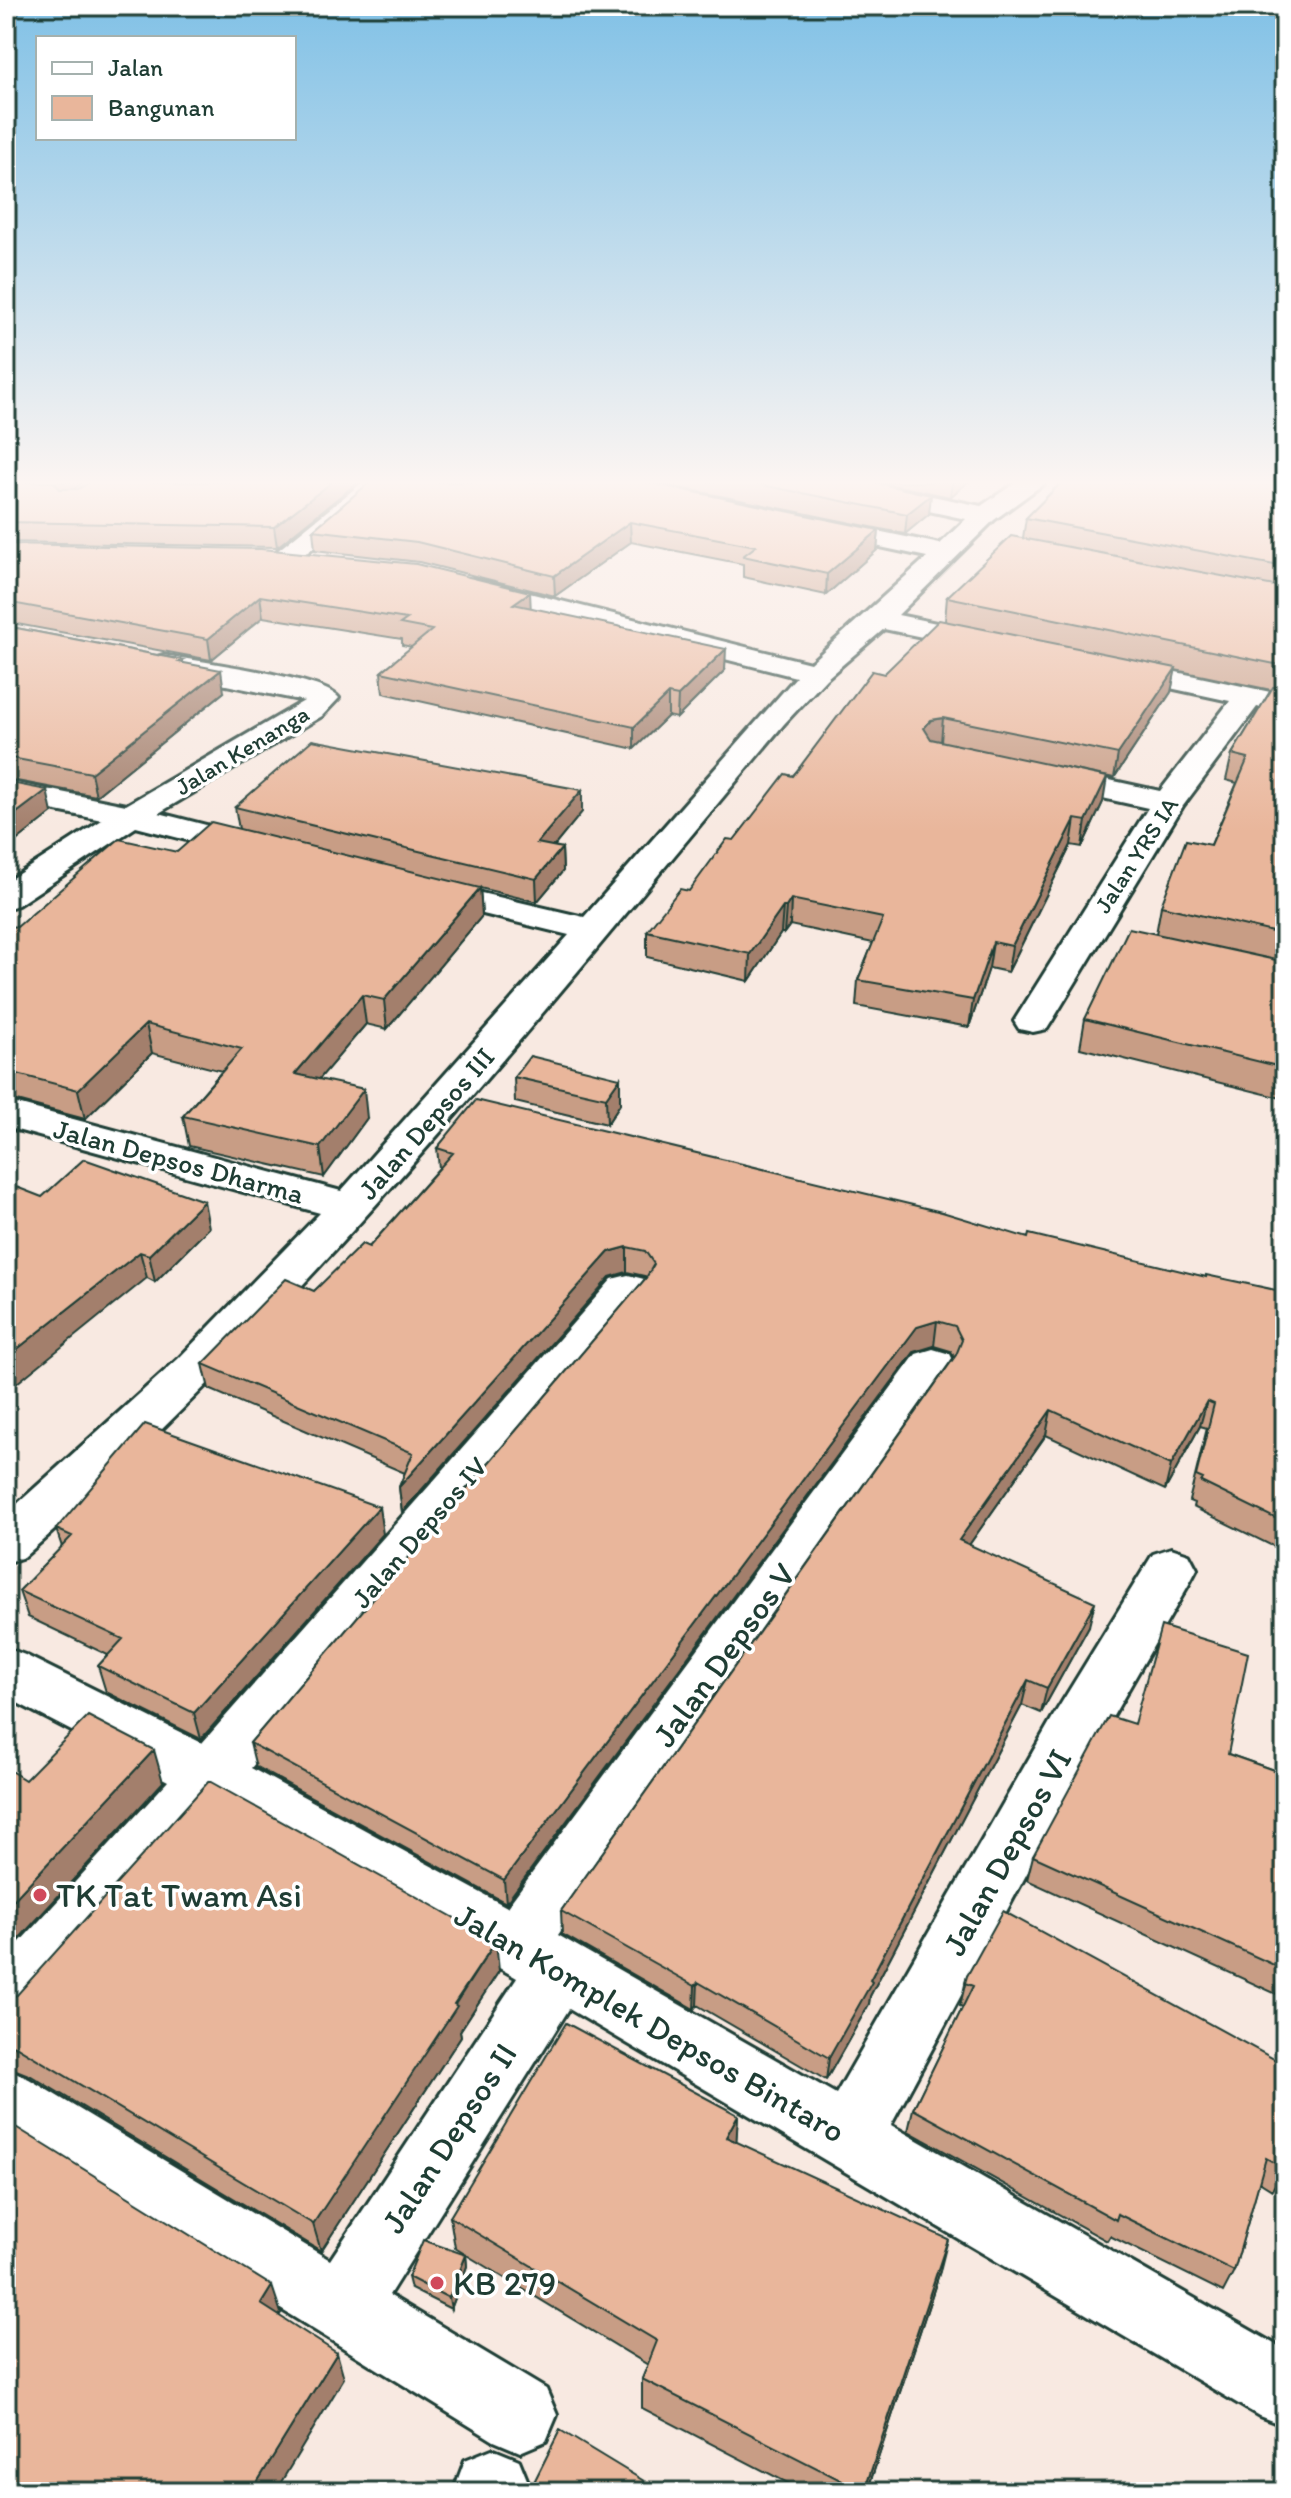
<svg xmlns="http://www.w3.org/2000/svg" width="1291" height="2498" font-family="Itim,sans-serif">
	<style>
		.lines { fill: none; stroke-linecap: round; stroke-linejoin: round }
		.minor-casing { stroke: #1f3d34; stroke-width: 6 }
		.minor { fill: #fff; fill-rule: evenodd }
		.wall { fill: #c89d85; stroke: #1f3d34; stroke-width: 2 }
		.shaded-wall { fill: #a37f6c; stroke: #1f3d34; stroke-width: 2 }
		.building { fill: #e9b69b; stroke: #1f3d34; stroke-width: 2 }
		.poi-dot { fill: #d1495b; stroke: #fff; stroke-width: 3 }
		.labels { text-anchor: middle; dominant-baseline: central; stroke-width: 7; stroke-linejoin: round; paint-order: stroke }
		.far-street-label { font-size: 24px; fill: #1f3d34; stroke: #fff }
		.street-label { font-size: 28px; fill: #1f3d34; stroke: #fff }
		.near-street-label { font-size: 34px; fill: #1f3d34; stroke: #fff }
		.near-poi-label { font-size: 34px; fill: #1f3d34; stroke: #fff; text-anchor: start }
	</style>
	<rect width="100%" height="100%" fill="#f8e9e1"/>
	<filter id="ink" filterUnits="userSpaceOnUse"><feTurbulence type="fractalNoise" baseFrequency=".0125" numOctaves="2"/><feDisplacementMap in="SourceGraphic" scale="16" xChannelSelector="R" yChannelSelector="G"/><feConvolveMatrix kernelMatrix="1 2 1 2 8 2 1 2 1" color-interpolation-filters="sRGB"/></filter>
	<g filter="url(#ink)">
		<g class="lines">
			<defs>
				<path id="minor" d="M 363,482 L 390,482 L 295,563 L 277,563 L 273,557 L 277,551 Z
					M 814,482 L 863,482 L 981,506 L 1017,482 L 1046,482 L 994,520 L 898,615 L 999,636 L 1003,642 L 999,648 L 989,651 L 884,629 L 826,679 L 784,724 C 542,1013 308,1308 24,1557 L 6,1563 L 6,1514 L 178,1359 L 320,1213 L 6,1127 L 6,1101 L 341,1191 L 569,935 L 413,897 L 408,890 L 413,883 L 425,880 L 584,917 L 796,677 L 463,593 L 459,587 L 463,581 L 473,579 L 810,663 L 927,557 L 810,532 L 806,527 L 810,522 L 819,519 L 940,544 L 966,519 L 826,489 L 817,487 Z
					M 163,655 C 195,661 324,677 339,698 L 322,716 L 159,813 L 269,841 L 274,848 L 269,855 L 257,858 L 136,827 L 18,905 L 6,909 L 6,882 L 102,820 L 6,801 L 6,781 L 126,805 L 304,701 L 153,670 L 148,664 L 153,658 Z
					M 1115,659 L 1285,695 L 1285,713 L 1257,707 L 1183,806 L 1052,1021 L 1047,1029 L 1033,1032 L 1019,1029 L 1014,1021 L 1148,808 L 1034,783 L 1029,776 L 1034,769 L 1045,766 L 1160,791 L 1230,701 L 1105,674 L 1100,668 L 1105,662 Z
					M 628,1275 L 644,1279 L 651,1290 L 644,1301 L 251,1768 L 507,1907 L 916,1354 L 933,1349 L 950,1354 L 956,1366 L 950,1378 L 558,1935 L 836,2094 L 1054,1715 L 1153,1554 L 1171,1548 L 1189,1554 L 1197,1569 L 1189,1584 L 1094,1749 L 891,2125 L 1285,2350 L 1285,2426 L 1259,2416 L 569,2009 L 389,2295 L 546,2389 L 557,2415 L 546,2441 L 520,2452 L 494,2441 L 6,2139 L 6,2069 L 29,2079 L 330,2260 L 517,1978 L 217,1808 L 28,2023 L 6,2032 L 6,1957 L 168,1781 L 6,1697 L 6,1648 L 25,1655 L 202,1743 L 612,1279 Z
					M 492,2449 L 519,2460 L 530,2487 L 529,2492 L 453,2492 L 465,2460 Z"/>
			</defs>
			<use href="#minor" class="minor-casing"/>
			<use href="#minor" class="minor"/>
		</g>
		<path class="wall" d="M 6,482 L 83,482 L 72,489 L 78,489 L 90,482 L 358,482 L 277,547 L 6,542 Z
			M 370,482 L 879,530 L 877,550 L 826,595 L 743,577 L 743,564 L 631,542 L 555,596 L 419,562 L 315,550 L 313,530 Z
			M 652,482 L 872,482 L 929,514 L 905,534 Z
			M 879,482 L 968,482 L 950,497 Z
			M 1061,482 L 1285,482 L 1285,1099 L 1080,1048 L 1085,1019 L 1156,934 L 1161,906 L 1211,845 L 1237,783 L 1226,780 L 1232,754 L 1271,690 L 1175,670 L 1171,692 L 1114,778 L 1056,766 L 1103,802 L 1082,847 L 1071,845 L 1008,972 L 989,968 L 969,1027 L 856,1006 L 858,980 L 873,943 L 790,925 L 784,933 L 781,933 L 749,981 L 647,957 L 647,931 L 689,891 L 884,674 L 945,621 L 947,597 L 1023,538 L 1026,518 Z
			M 6,544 L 531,608 L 725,670 L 677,718 L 668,716 L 634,749 L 383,693 L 381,672 L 412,647 L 402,645 L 402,639 L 263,617 L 211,660 L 6,622 Z
			M 6,626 L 183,660 L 183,663 L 224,692 L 96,796 L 6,779 Z
			M 582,790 L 582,812 L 554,846 L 562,848 L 563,871 L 537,902 L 480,888 L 482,916 L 387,1029 L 366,1024 L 319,1079 L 367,1118 L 324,1177 L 189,1146 L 183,1116 L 222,1071 L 152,1053 L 85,1119 L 6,1098 L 6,928 L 17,927 L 177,852 L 239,829 L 235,807 Z
			M 514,1077 L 620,1078 L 620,1104 L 607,1124 L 515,1102 Z
			M 437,1148 L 1028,1238 L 1205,1277 L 1285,1292 L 1285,1552 L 1193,1507 L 1194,1503 L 1189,1501 L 1207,1428 L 1200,1426 L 1165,1490 L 1046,1435 L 969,1545 L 1089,1626 L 1041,1713 L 1022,1705 L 870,1996 L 869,2004 L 826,2080 L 697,2005 L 694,2009 L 562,1934 L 561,1911 L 954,1357 L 951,1351 L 934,1346 L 914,1352 L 506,1903 L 256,1767 L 250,1743 L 646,1278 L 645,1276 L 627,1272 L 610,1277 L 402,1512 L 399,1487 L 405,1473 L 209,1389 L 203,1364 L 314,1291 L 369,1247 L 439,1168 Z
			M 42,1197 L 209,1228 L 155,1282 L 147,1278 Z
			M 56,1529 L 383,1534 L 201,1739 L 106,1692 L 98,1666 L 108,1655 L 28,1617 L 19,1591 L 62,1547 Z
			M 1228,1754 L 1285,1774 L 1285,1998 L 1027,1880 L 1033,1856 Z
			M 499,1971 L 460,2031 L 461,2036 L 321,2251 L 31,2076 L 6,2066 L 6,1999 Z
			M 967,1976 L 1284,2168 L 1272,2190 L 1259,2182 L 1234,2271 L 1223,2292 L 1110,2236 L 1107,2241 L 908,2131 L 913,2109 L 963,2007 L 960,2006 Z
			M 738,2115 L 736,2142 L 940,2271 L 867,2492 L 805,2492 L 642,2408 L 642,2379 L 648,2365 L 455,2248 L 450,2217 Z
			M 466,2255 L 467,2266 L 451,2309 L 411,2289 L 408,2277 Z"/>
		<path class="shaded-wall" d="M 53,482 L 83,482 L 57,501 Z
			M 332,482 L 358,482 L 277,547 L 274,527 Z
			M 952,482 L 968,482 L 950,497 Z
			M 931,495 L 929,514 L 905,534 L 907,514 Z
			M 630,522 L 631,542 L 555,596 L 554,576 Z
			M 879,530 L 877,550 L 826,595 L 827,574 Z
			M 530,592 L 531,613 L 513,604 Z
			M 260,596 L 263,617 L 211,660 L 208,639 Z
			M 726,649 L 725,670 L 677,718 L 678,696 Z
			M 1176,668 L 1171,692 L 1114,778 L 1118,754 Z
			M 221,670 L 224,692 L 96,796 L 91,773 Z
			M 668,694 L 668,716 L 634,749 L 634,727 Z
			M 943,718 L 941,742 L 928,744 L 924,728 L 931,720 Z
			M 1107,777 L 1103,802 L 1082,847 L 1086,821 Z
			M 47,790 L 52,813 L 6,849 L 6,821 Z
			M 582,790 L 582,812 L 538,866 L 537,843 Z
			M 1075,819 L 1071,845 L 1008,972 L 1012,946 Z
			M 562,848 L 563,871 L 537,902 L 536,879 Z
			M 480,888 L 482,916 L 387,1029 L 384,1000 Z
			M 791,899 L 790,925 L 784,933 L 786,907 Z
			M 783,907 L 781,933 L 749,981 L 750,954 Z
			M 993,942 L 989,968 L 969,1027 L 973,1000 Z
			M 362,995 L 366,1024 L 299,1103 L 295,1074 Z
			M 146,1024 L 152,1053 L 85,1119 L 78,1090 Z
			M 620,1078 L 620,1104 L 607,1124 L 606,1098 Z
			M 364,1089 L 367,1118 L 324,1177 L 320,1147 Z
			M 204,1201 L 209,1228 L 155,1282 L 149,1255 Z
			M 627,1247 L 627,1272 L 610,1277 L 402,1512 L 399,1487 L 609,1252 Z
			M 140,1252 L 147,1278 L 6,1392 L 6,1358 Z
			M 937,1321 L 934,1346 L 914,1352 L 506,1903 L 504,1880 L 917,1327 Z
			M 1207,1401 L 1200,1426 L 1165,1490 L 1171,1465 Z
			M 1051,1410 L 1046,1435 L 955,1565 L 959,1540 Z
			M 6,1418 L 13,1440 L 6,1446 Z
			M 379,1507 L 383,1534 L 201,1739 L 194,1713 Z
			M 1095,1602 L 1089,1626 L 1041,1713 L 1047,1688 Z
			M 1028,1680 L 1022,1705 L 870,1996 L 869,2004 L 826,2080 L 829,2058 Z
			M 154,1750 L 163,1782 L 6,1953 L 6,1908 Z
			M 496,1941 L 499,1971 L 460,2031 L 461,2036 L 321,2251 L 313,2224 Z
			M 698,1982 L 697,2005 L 694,2009 L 695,1986 Z
			M 738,2115 L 736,2148 L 726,2137 Z
			M 948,2239 L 940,2271 L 867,2492 L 864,2492 Z
			M 466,2255 L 467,2266 L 451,2309 L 449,2298 Z
			M 272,2286 L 281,2313 L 270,2330 L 261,2304 Z
			M 337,2353 L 344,2378 L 275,2492 L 251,2492 Z"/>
		<path class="building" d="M 6,482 L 54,482 L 60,489 L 78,489 L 90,482 L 332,482 L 274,527 L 6,522 Z
			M 370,482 L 645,482 L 879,530 L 827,574 L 743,556 L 756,546 L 630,522 L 554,576 L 417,542 L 313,530 Z
			M 747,482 L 872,482 L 931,495 L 907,514 Z
			M 1062,482 L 1285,482 L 1285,567 L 1026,518 Z
			M 1011,536 L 1285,588 L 1285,666 L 947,597 Z
			M 6,544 L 261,549 L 416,564 L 530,592 L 513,604 L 726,649 L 678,696 L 668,694 L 634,727 L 381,672 L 432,630 L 400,624 L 407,619 L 260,596 L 208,639 L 6,602 Z
			M 939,620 L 1176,668 L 1118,754 L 943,718 L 931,720 L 924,728 L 931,739 L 1107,777 L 1086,821 L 1075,819 L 1012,946 L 993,942 L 973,1000 L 858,980 L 883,918 L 791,899 L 786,907 L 783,907 L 750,954 L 647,931 L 680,889 L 689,891 L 727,839 L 734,840 L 785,774 L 793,776 L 872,671 L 884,674 Z
			M 6,626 L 183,660 L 179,662 L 221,670 L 91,773 L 6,757 Z
			M 1273,687 L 1285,689 L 1285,935 L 1161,906 L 1186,840 L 1211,845 L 1248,758 L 1232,754 Z
			M 312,740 L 582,790 L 537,843 L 562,848 L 536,879 L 235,807 Z
			M 6,782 L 47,790 L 6,821 Z
			M 211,822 L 480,888 L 384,1000 L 362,995 L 295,1074 L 364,1089 L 320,1147 L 183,1116 L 242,1049 L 146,1024 L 78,1090 L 6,1071 L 6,928 L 9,926 L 17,927 L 119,839 L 177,852 Z
			M 1129,928 L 1285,962 L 1285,1068 L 1085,1019 Z
			M 530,1056 L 620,1078 L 606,1098 L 514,1077 Z
			M 476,1100 L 942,1212 L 1028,1238 L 1029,1234 L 1206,1277 L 1206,1275 L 1285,1292 L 1285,1523 L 1201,1482 L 1203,1479 L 1196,1476 L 1214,1404 L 1207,1401 L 1171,1465 L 1051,1410 L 959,1540 L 1095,1602 L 1047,1688 L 1028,1680 L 870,1980 L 872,1982 L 829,2058 L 698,1982 L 695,1986 L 561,1911 L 956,1355 L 962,1340 L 955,1326 L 937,1321 L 917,1327 L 504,1880 L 250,1743 L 646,1278 L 654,1264 L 645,1251 L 627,1247 L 609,1252 L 399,1487 L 413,1453 L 203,1364 L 286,1279 L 314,1291 L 362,1244 L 369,1247 L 453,1153 L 437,1148 Z
			M 84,1159 L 204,1201 L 149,1255 L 140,1252 L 6,1358 L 6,1183 L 42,1197 Z
			M 145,1424 L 379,1507 L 194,1713 L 98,1666 L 123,1639 L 19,1591 L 72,1536 L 56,1529 Z
			M 1161,1626 L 1248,1653 L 1228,1754 L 1285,1774 L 1285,1970 L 1033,1856 L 1109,1716 L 1134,1724 Z
			M 88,1716 L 154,1750 L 6,1908 L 6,1768 L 25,1780 Z
			M 209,1781 L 496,1941 L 454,2004 L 457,2006 L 313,2224 L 17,2047 L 6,2043 L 6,1999 L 17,1995 Z
			M 1003,1911 L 1285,2065 L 1285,2165 L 1284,2168 L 1266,2158 L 1234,2271 L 1118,2214 L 1116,2220 L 913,2109 L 973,1986 L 965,1983 L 967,1976 Z
			M 566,2023 L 738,2115 L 726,2137 L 948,2239 L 864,2492 L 642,2379 L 657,2341 L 450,2217 Z
			M 6,2121 L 272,2286 L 261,2304 L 337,2353 L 251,2492 L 6,2492 Z
			M 423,2240 L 466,2255 L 449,2298 L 408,2277 Z
			M 560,2430 L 662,2492 L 529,2492 Z"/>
	</g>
	<linearGradient id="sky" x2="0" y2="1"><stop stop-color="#81c1e6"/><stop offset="0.58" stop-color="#fcf5f2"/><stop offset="1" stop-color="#fcf5f2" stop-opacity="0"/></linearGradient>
	<rect width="1291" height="832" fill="url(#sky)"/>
	<g class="poi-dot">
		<circle cx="40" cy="1895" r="8"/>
		<circle cx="437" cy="2283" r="8"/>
	</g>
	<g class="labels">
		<g class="far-street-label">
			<text transform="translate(242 750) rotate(-31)">Jalan Kenanga</text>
			<text transform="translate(1136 855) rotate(-57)">Jalan YRS IA</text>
		</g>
		<g class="street-label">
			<text transform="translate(426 1123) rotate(-49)">Jalan Depsos III</text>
			<text transform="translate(179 1161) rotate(15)">Jalan Depsos Dharma</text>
			<text transform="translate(419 1532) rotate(-49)">Jalan Depsos IV</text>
		</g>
		<g class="near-street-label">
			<text transform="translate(724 1655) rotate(-54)">Jalan Depsos V</text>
			<text transform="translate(1007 1852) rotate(-61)">Jalan Depsos VI</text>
			<text transform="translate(650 2023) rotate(30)">Jalan Komplek Depsos Bintaro</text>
			<text transform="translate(449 2138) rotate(-57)">Jalan Depsos II</text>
		</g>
		<g class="near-poi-label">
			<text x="56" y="1895">TK Tat Twam Asi</text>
			<text x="453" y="2283">KB 279</text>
		</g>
	</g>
	<rect width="1291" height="2498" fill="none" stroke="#fff" stroke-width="32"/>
	<rect x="16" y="16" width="1259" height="2466" fill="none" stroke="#1f3d34" stroke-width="3" filter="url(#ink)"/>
	<rect x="36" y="36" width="260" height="104" fill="#ffffff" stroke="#a5b1ae" stroke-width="2"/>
	<rect x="52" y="62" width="40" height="12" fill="#ffffff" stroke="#a5b1ae" stroke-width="2"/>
	<text x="108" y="76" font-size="24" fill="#1f3d34">Jalan</text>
	<rect x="52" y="96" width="40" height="24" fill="#e9b69b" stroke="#a5b1ae" stroke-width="2"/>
	<text x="108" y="116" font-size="24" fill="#1f3d34">Bangunan</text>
</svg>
